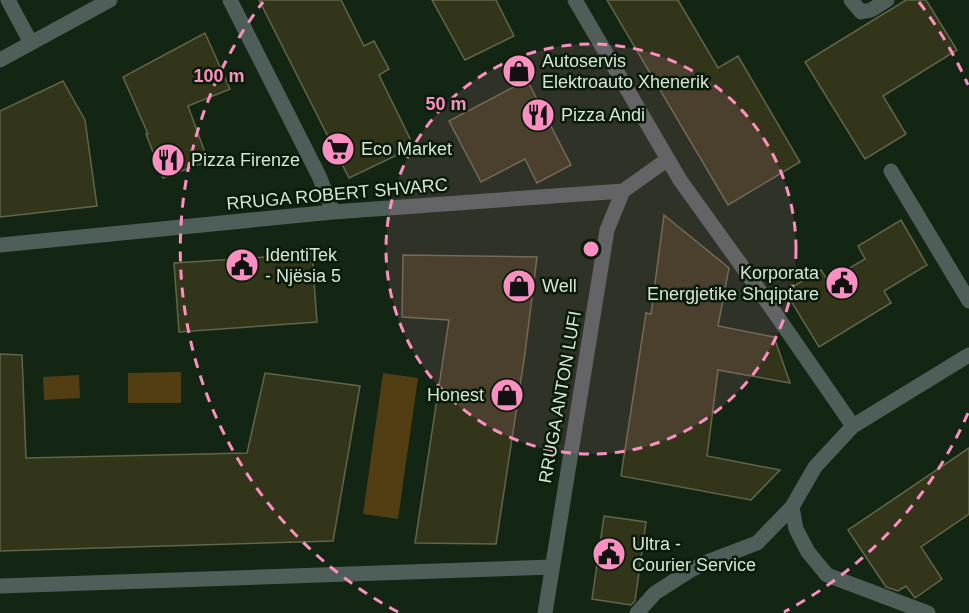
<svg xmlns="http://www.w3.org/2000/svg" width="969" height="613" font-family="Arial,sans-serif">
	<style>
		.green { fill: #523e12 }
		.building { fill: #33351a; stroke: #626648; stroke-width: 1.5 }
		.lines { fill: none; stroke-linecap: round; stroke-linejoin: round }
		.minor { stroke: #4f5e59; stroke-width: 15 }
		.ring { fill: none; stroke: #fc8fc1; stroke-width: 3; stroke-dasharray: 10 8 }
		.labels { text-anchor: middle; dominant-baseline: central; stroke-width: 5; stroke-linejoin: round; paint-order: stroke }
		.poi-label { font-size: 18px; fill: #d7e4d7; stroke: #091c09; text-anchor: start }
		.street-label { font-size: 18px; fill: #d7e4d7; stroke: #091c09 }
		.centre { fill: #fc8fc1; stroke: #091c09; stroke-width: 3 }
		.ring-label { font-size: 18px; text-anchor: middle; font-weight: bold; fill: #fc8fc1; stroke: #091c09; stroke-width: 5; stroke-linejoin: round; paint-order: stroke }
	</style>
	<rect width="100%" height="100%" fill="#132613"/>
	<path class="green" d="M 181,372 L 181,403 L 128,403 L 128,373 Z
		M 383,373 L 418,378 L 398,519 L 363,514 Z
		M 79,375 L 80,398 L 44,400 L 43,377 Z"/>
	<path class="building" d="M 259,0 L 341,0 L 364,46 L 374,41 L 389,69 L 379,75 L 414,147 L 349,178 Z
		M 432,0 L 496,0 L 514,36 L 465,60 Z
		M 607,0 L 678,0 L 718,68 L 738,56 L 800,162 L 728,205 Z
		M 906,0 L 926,0 L 957,50 L 883,96 L 906,134 L 865,159 L 805,62 Z
		M 205,33 L 230,89 L 188,106 L 208,161 L 163,178 L 146,134 L 148,134 L 123,77 Z
		M 527,80 L 571,165 L 537,183 L 525,159 L 481,182 L 449,121 Z
		M 63,81 L 85,120 L 97,206 L 0,217 L 0,111 Z
		M 664,215 L 729,268 L 718,326 L 774,337 L 790,383 L 718,370 L 707,456 L 780,470 L 751,500 L 621,476 L 646,313 L 651,314 Z
		M 901,220 L 927,265 L 884,291 L 891,303 L 819,347 L 785,291 L 821,270 L 828,281 L 865,259 L 858,246 Z
		M 312,254 L 317,322 L 179,332 L 174,263 Z
		M 403,255 L 537,257 L 525,353 L 496,544 L 415,543 L 449,320 L 402,317 Z
		M 0,354 L 22,355 L 26,458 L 247,453 L 265,373 L 360,386 L 333,541 L 0,551 Z
		M 969,448 L 969,514 L 921,547 L 942,579 L 915,598 L 906,586 L 898,591 L 886,587 L 848,530 Z
		M 604,516 L 646,522 L 635,601 L 631,605 L 592,599 Z"/>
	<g class="lines">
		<path class="minor" d="M 8,0 L 31,43
			M 230,0 L 319,176 L 333,212
			M 575,0 L 680,180 L 759,290 L 853,426
			M 851,0 L 861,12 L 871,10 L 887,0
			M 0,60 L 110,0
			M 891,171 L 969,301
			M 0,245 L 333,212 L 623,191 L 668,159
			M 792,507 L 796,529 L 808,552 L 827,575 L 928,613
			M 0,586 L 551,567
			M 545,613 L 607,230 L 623,191
			M 637,613 L 655,593 L 691,570 L 707,562 L 757,543 L 792,507 L 815,467 L 853,426 L 969,355"/>
	</g>
	<circle cx="591" cy="249" r="205" fill="#fc8fc1" fill-opacity=".12"/>
	<g class="ring">
		<circle cx="591" cy="249" r="205"/>
		<path d="M968 413A411 411 0 0 1 784 612M398 612A411 411 0 0 1 263 2M919 2A411 411 0 0 1 968 85"/>
	</g>
	<defs>
		<symbol id="shop-disc" viewBox="-11 -11 22 22"><circle r="9.5" fill="#fc8fc1" stroke="#091c09"/><path d="M-5-2.5h2.3a2.7 3.5 0 0 1 5.4 0H5L5.5 6h-11ZM-1.5-2.5h3a1.5 2.3 0 0 0-3 0Z" fill="#111"/></symbol>
		<symbol id="restaurant-disc" viewBox="-11 -11 22 22"><circle r="9.5" fill="#fc8fc1" stroke="#091c09"/><path d="M-5-6h1v4h1v-4h1v4h1v-4h1v5L-1.5 .5V6h-2V.5L-5-1ZM5-6V6H3V1.5H1.5Q1.5-4 5-6Z" fill="#111"/></symbol>
		<symbol id="supermarket-disc" viewBox="-11 -11 22 22"><circle r="9.5" fill="#fc8fc1" stroke="#091c09"/><path d="M-6-5.5h2.5l.6 2H6L4.5 2H-2.5L-4.4-4H-6ZM-1.5 3.2a1.3 1.3 0 1 0 .1 0ZM3 3.2a1.3 1.3 0 1 0 .1 0Z" fill="#111"/></symbol>
		<symbol id="civic-disc" viewBox="-11 -11 22 22"><circle r="9.5" fill="#fc8fc1" stroke="#091c09"/><path d="M-.6-6.5H3V-4.5H.6V-3L4-1V1h2V6H-6V1h2V-1L-.6-3ZM-1.2 2.5V6h2.4V2.5Z" fill="#111"/></symbol>
	</defs>
	<g fill-rule="evenodd">
		<use href="#shop-disc" x="500" y="52" width="38" height="38"/>
		<use href="#restaurant-disc" x="519" y="96" width="38" height="38"/>
		<use href="#supermarket-disc" x="319" y="130" width="38" height="38"/>
		<use href="#restaurant-disc" x="149" y="141" width="38" height="38"/>
		<use href="#civic-disc" x="223" y="246" width="38" height="38"/>
		<use href="#civic-disc" x="823" y="264" width="38" height="38"/>
		<use href="#shop-disc" x="500" y="267" width="38" height="38"/>
		<use href="#shop-disc" x="488" y="376" width="38" height="38"/>
		<use href="#civic-disc" x="590" y="535" width="38" height="38"/>
	</g>
	<g class="labels">
		<g class="poi-label">
			<text x="542" y="61">Autoservis<tspan x="542" dy="21">Elektroauto Xhenerik</tspan></text>
			<text x="561" y="115">Pizza Andi</text>
			<text x="361" y="149">Eco Market</text>
			<text x="191" y="160">Pizza Firenze</text>
			<text x="265" y="255">IdentiTek<tspan x="265" dy="21">- Njësia 5</tspan></text>
			<text x="819" y="273" text-anchor="end">Korporata<tspan x="819" dy="21">Energjetike Shqiptare</tspan></text>
			<text x="542" y="286">Well</text>
			<text x="484" y="395" text-anchor="end">Honest</text>
			<text x="632" y="544">Ultra -<tspan x="632" dy="21">Courier Service</tspan></text>
		</g>
		<g class="street-label">
			<text transform="translate(337 194) rotate(-5)">RRUGA ROBERT SHVARC</text>
			<text transform="translate(560 397) rotate(-80)">RRUGA ANTON LUFI</text>
		</g>
	</g>
	<circle cx="591" cy="249" r="9" class="centre"/>
	<g class="ring-label">
		<text x="219" y="82">100 m</text>
		<text x="446" y="110">50 m</text>
	</g>
</svg>
